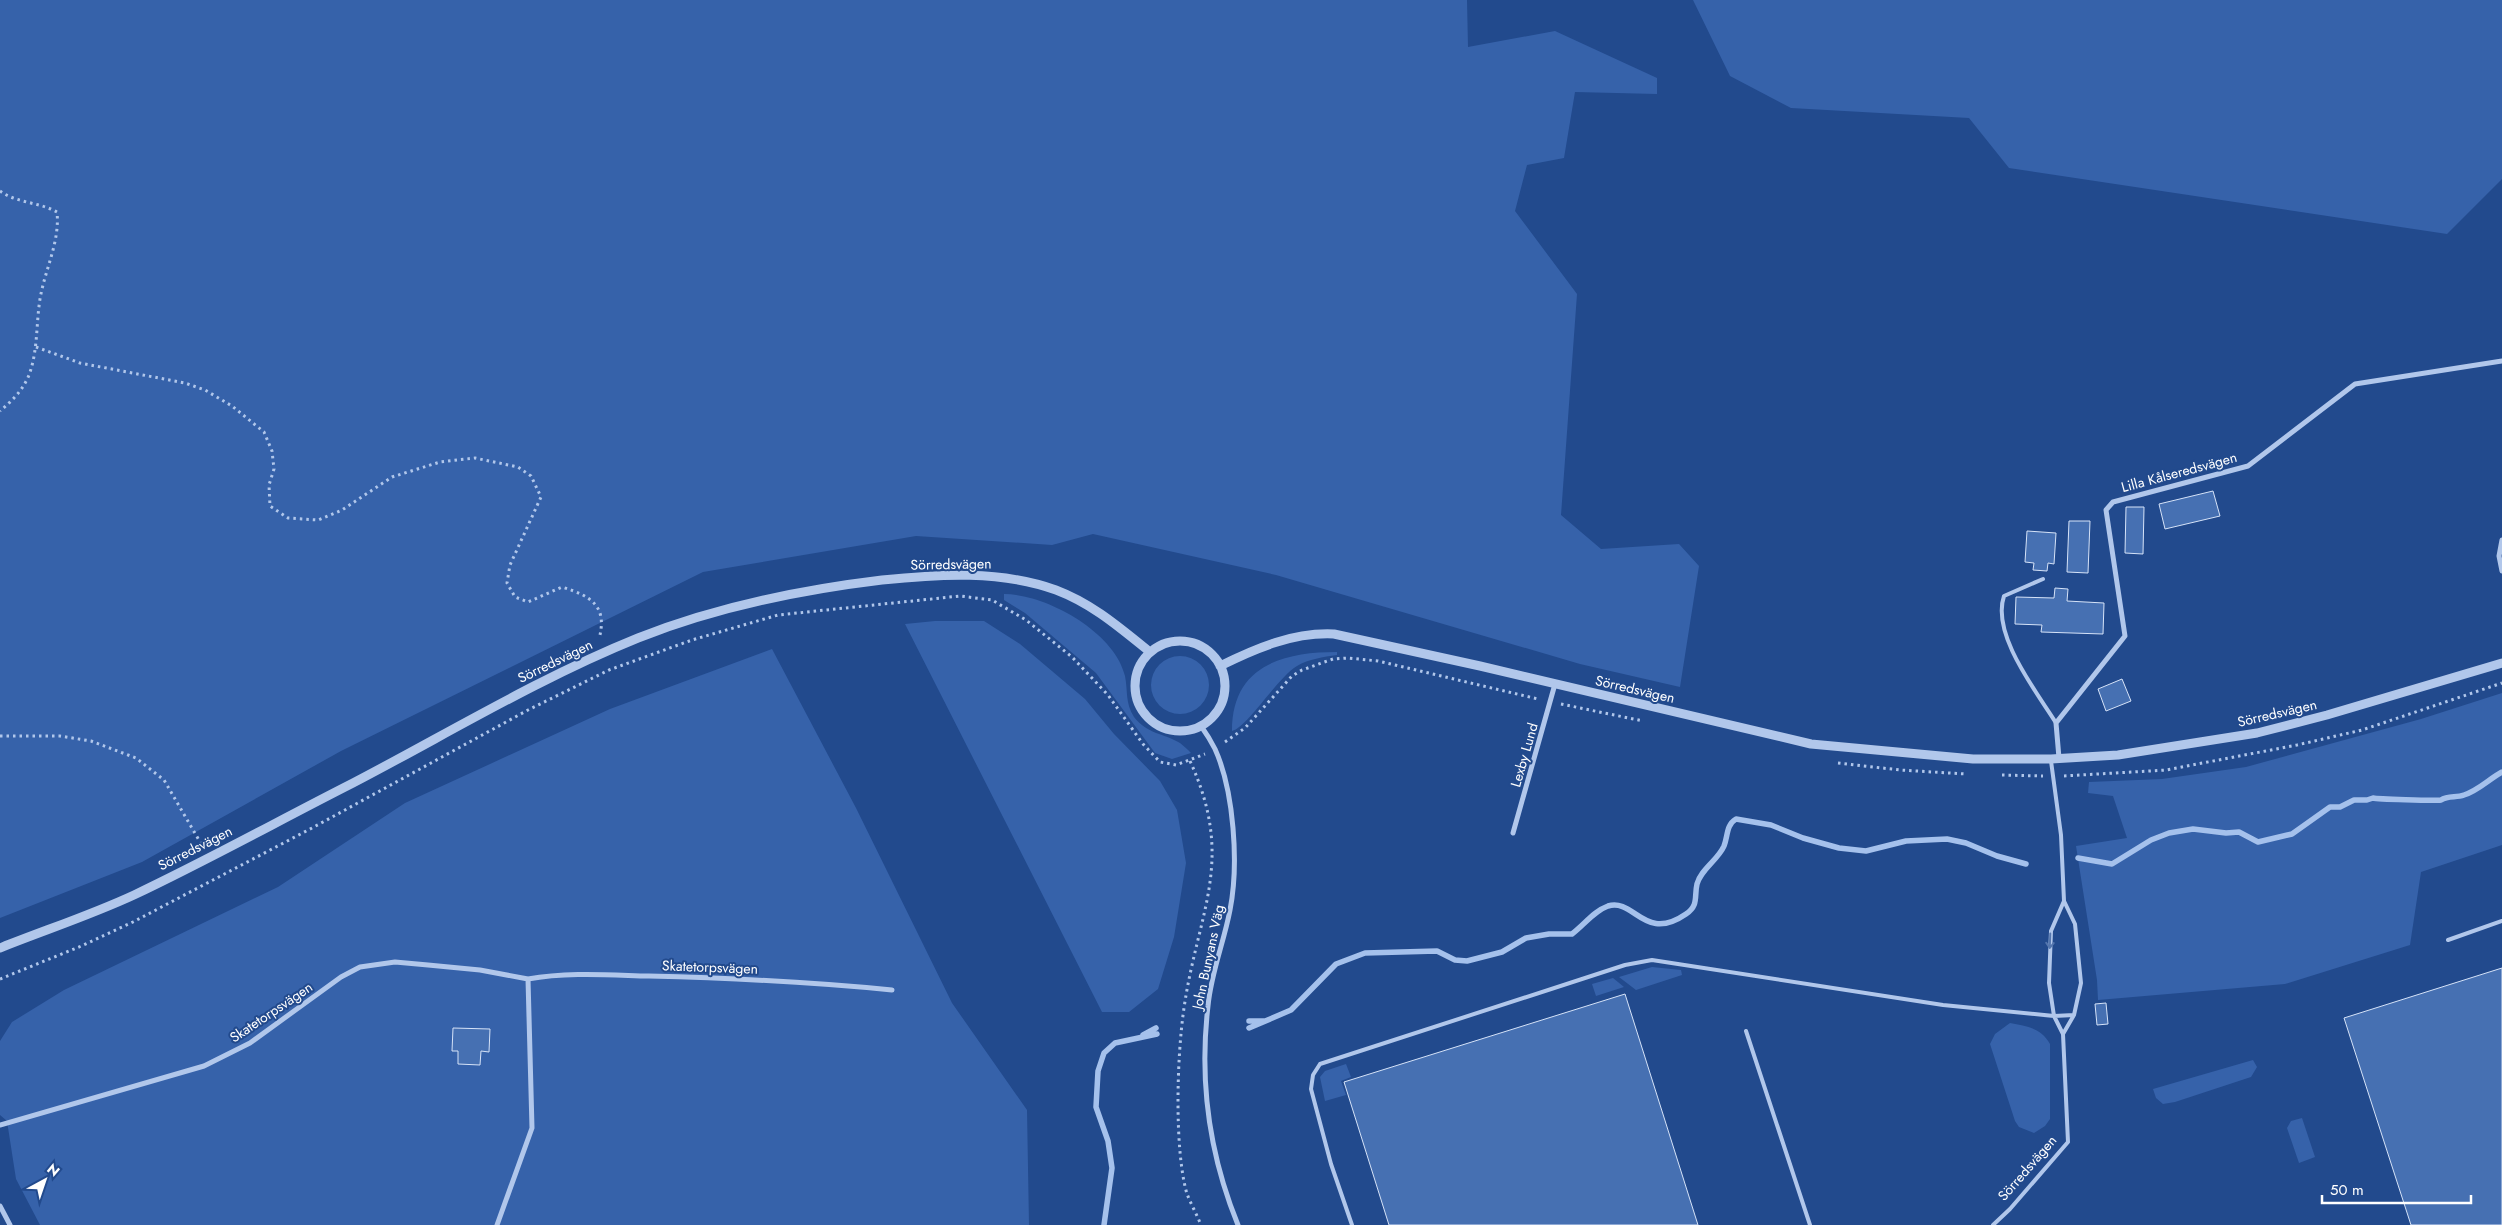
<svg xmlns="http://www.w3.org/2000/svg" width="2502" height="1225" font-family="Jost,sans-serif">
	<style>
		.green { fill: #3662aa }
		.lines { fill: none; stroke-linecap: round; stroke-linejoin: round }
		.stream { stroke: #a5c1ec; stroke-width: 5.5 }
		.building { fill: #4670b2; stroke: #d6e3f8 }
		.path { stroke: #b1c7eb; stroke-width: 3; stroke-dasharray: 2.5 4; stroke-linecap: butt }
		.service { stroke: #b1c7eb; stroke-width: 4 }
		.minor { stroke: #b1c7eb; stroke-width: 5 }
		.tertiary { stroke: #b1c7eb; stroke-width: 9 }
		.oneway { stroke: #5476ae }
		.labels { text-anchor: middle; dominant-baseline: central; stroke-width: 4; stroke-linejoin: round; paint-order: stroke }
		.street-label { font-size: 14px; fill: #fff; stroke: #224a8d }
	</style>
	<rect width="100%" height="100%" fill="#224a8d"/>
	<path class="green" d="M 0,0 L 1467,0 L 1468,47 L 1555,31 L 1657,78 L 1657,94 L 1575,92 L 1564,158 L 1527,165 L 1515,211 L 1577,294 L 1561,515 L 1601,549 L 1679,544 L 1699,566 L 1680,687 L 1580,664 L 1276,575 L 1093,534 L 1052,545 L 916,536 L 703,572 L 341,751 L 142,862 L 0,918 Z
		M 1693,0 L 2502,0 L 2502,179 L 2447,234 L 2009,168 L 1969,118 L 1791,108 L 1730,76 Z
		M 1004,594 C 1046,594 1115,632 1125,676 C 1128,691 1125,703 1134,717 C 1147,734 1163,733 1180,743 C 1184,746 1188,750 1191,753 L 1172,759 L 1155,753 L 1096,673 L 1025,613 L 1004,600 Z
		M 935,621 L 984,621 L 1020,644 L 1085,699 L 1114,734 L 1160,781 L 1177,810 L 1186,863 L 1174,937 L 1158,989 L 1129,1012 L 1102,1012 L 905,624 Z
		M 772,649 L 856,808 L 952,1003 L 1027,1110 L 1029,1225 L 40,1225 L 16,1179 L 7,1121 L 0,1115 L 0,1041 L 12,1022 L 64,990 L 278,887 L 405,803 L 610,709 Z
		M 1337,652 L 1337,655 C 1323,657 1309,659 1297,666 C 1277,678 1247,728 1232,731 C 1232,666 1282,652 1337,652 Z
		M1151 685a29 29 0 1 1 58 0a29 29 0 1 1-58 0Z
		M 2502,693 L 2502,845 L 2421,872 L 2410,945 L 2285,984 L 2098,1000 L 2097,980 L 2076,846 L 2127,838 L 2113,796 L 2088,793 L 2089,782 L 2162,779 L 2246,767 L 2421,719 Z
		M 1652,967 L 1681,970 L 1682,975 L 1636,990 L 1619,977 Z
		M 1613,978 L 1624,987 L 1596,996 L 1592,984 Z
		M 2010,1023 C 2027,1026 2041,1028 2050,1044 L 2050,1119 L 2045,1126 L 2034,1133 L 2019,1127 L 2015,1121 L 1990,1044 L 1995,1034 Z
		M 2253,1060 L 2257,1067 L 2251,1077 L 2175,1102 L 2163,1104 L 2156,1098 L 2153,1089 Z
		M 1346,1064 L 1351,1077 L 1341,1081 L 1346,1095 L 1325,1101 L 1320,1077 L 1325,1071 Z
		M 2302,1118 L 2315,1157 L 2299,1163 L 2287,1128 L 2291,1121 Z"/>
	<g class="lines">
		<path class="stream" d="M 2078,858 L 2112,864 L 2151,840 L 2169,833 L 2193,829 L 2226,833 L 2239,832 L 2258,842 L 2292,834 L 2330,807 L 2340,807 L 2354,800 L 2367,800 L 2373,798 C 2377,799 2434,801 2441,800 C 2448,795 2456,798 2464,795 C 2479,790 2489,779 2502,772
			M 1249,1021 L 1265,1021
			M 1249,1028 L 1291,1010 L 1336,964 L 1365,953 L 1437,951 L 1455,960 L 1467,961 L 1502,952 L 1526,938 L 1549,934 L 1572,934 C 1584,925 1594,911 1608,906 C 1635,898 1644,943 1686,914 C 1699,905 1694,897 1697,884 C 1701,869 1718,860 1724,846 C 1728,836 1726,825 1736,819 L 1771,825 L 1803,838 L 1839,848 L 1866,851 L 1906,841 L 1947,839 L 1966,843 L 1997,856 L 2026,864
			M 1143,1035 L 1156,1028
			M 1104,1225 L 1112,1168 L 1108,1141 L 1096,1107 L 1098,1071 L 1104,1053 L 1115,1043 L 1157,1034"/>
	</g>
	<path class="building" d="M 2213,491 L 2220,516 L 2165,529 L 2159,504 Z
		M 2126,507 L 2144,507 L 2143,554 L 2125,553 Z
		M 2069,521 L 2090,521 L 2088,573 L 2067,572 Z
		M 2027,531 L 2056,533 L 2054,564 L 2048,563 L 2047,571 L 2033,570 L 2034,563 L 2025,562 Z
		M 2055,588 L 2068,589 L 2067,601 L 2104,603 L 2103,634 L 2041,632 L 2042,625 L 2015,624 L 2016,597 L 2054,598 Z
		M 2122,679 L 2131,701 L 2106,711 L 2098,689 Z
		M 2502,968 L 2502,1225 L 2411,1225 L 2344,1018 Z
		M 1625,994 L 1698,1225 L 1389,1225 L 1344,1082 Z
		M 2106,1003 L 2108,1024 L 2097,1025 L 2095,1004 Z
		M 453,1028 L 490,1029 L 489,1052 L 481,1051 L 480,1065 L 458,1064 L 458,1051 L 452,1051 Z"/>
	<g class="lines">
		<path class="path" d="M 0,191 C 16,203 39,202 57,212 C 60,242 45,269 40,299 C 36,324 38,351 29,375 C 23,390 12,401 0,411
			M 36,347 L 80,363 L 185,383 L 205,390 L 232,406 L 264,432 L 272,451 L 274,469 L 269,485 L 270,506 L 288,518 L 318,520 L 342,510 L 392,477 L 440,462 L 475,458 L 518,467 L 531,476 L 541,497 L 510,565 L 507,583 L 515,597 L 528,602 L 562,587 C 591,596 608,606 599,639
			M 1561,704 L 1643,721
			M 0,736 L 60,736 L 91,741 L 136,758 L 164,780 L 203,847
			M 1225,742 L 1245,728 L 1292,676 L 1302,670 L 1333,659 L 1348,658 L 1378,661 L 1538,699
			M 1190,761 C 1236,861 1198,911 1184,1008 C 1177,1055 1174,1149 1187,1194 C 1191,1204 1197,1215 1201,1225
			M 1838,763 L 1900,770 L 1966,774
			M 2002,775 L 2043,776
			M 2064,776 L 2166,770 L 2297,745 L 2362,730 L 2502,683
			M 0,979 L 79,947 L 133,922 L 312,828 L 528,710 L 609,670 L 692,640 L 778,615 L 960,596 L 992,600 L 1026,620 L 1072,657 L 1108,695 L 1143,744 L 1160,762 L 1176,765 L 1205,754"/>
		<path class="service" d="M 2043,579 L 2004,596 C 1991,634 2036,691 2056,723
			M 2051,761 L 2061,835 L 2064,901 L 2075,924 L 2081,983 L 2074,1015 L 2063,1034
			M 2448,940 L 2502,921
			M 1746,1031 L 1810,1225
			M 1352,1225 L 1331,1164 L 1311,1089 L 1313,1075 L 1320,1064 L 1625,965 L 1652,960 L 1943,1005 L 2054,1016 L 2074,1015
			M 1993,1225 L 2010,1209 L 2068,1142 L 2063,1034 L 2054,1016 L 2049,983 L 2051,931 L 2064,901"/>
		<path class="minor" d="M 2502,540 L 2499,556 L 2502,571
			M 1201,726 C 1206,733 1211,741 1215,749 C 1234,791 1239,864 1230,910 C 1224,942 1211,973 1208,1006 C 1199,1082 1209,1154 1238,1225
			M 2059,758 L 2056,723 L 2125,636 L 2106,510 L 2113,502 L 2248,466 L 2355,384 L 2502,361
			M 1513,833 L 1555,684
			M 528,979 C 568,972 608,975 649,976 C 730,978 811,982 892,990
			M 0,1125 L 204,1066 L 250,1043 L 341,977 L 360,967 L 395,962 L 428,965 L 480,970 L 528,979 L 532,1128 L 497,1225
			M 0,1206 L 10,1225"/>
		<path class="tertiary" d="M1135 686a45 45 0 1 1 90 0a45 45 0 1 1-90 0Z
			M 1220,666 C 1256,648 1294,632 1334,634 L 1480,666 L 1811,744 L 1973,759 L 2051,759 L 2118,755 L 2257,733 L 2327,715 L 2502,663
			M 0,948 C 45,930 91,915 134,895 C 208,860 280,820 353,783 C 447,734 539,678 638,638 C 716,607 799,590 882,580 C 940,574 1000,570 1056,590 C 1093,604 1120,628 1150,652"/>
	</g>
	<defs><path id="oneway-shaft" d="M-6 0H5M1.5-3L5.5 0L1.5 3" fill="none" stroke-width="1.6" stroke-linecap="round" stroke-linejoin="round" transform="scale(1.25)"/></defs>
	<use class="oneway" href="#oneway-shaft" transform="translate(2050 941) rotate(92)"/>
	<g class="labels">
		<g class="street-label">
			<text transform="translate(2179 472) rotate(-15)">Lilla Kålseredsvägen</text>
			<text transform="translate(951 564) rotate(-1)">Sörredsvägen</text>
			<text transform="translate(555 661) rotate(-26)">Sörredsvägen</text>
			<text transform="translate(1635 689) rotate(13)">Sörredsvägen</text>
			<text transform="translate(2277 713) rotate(-13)">Sörredsvägen</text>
			<text transform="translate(1524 755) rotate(-74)">Lexby Lund</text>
			<text transform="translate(195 848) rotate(-27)">Sörredsvägen</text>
			<text transform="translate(1208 957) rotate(-78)">John Bunyans Väg</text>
			<text transform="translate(710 967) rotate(2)">Skatetorpsvägen</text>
			<text transform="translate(271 1012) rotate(-34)">Skatetorpsvägen</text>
			<text transform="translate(2027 1168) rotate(-49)">Sörredsvägen</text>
		</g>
	</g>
	<g transform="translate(45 1180) rotate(40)" stroke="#224a8d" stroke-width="4" paint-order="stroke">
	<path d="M0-4L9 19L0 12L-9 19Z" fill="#ffffff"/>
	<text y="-8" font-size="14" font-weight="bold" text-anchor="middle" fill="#ffffff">N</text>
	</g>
	<path d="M2322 1195v8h149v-8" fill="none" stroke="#ffffff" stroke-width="2.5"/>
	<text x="2330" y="1195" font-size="15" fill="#ffffff" stroke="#224a8d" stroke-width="4" paint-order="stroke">50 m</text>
</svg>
